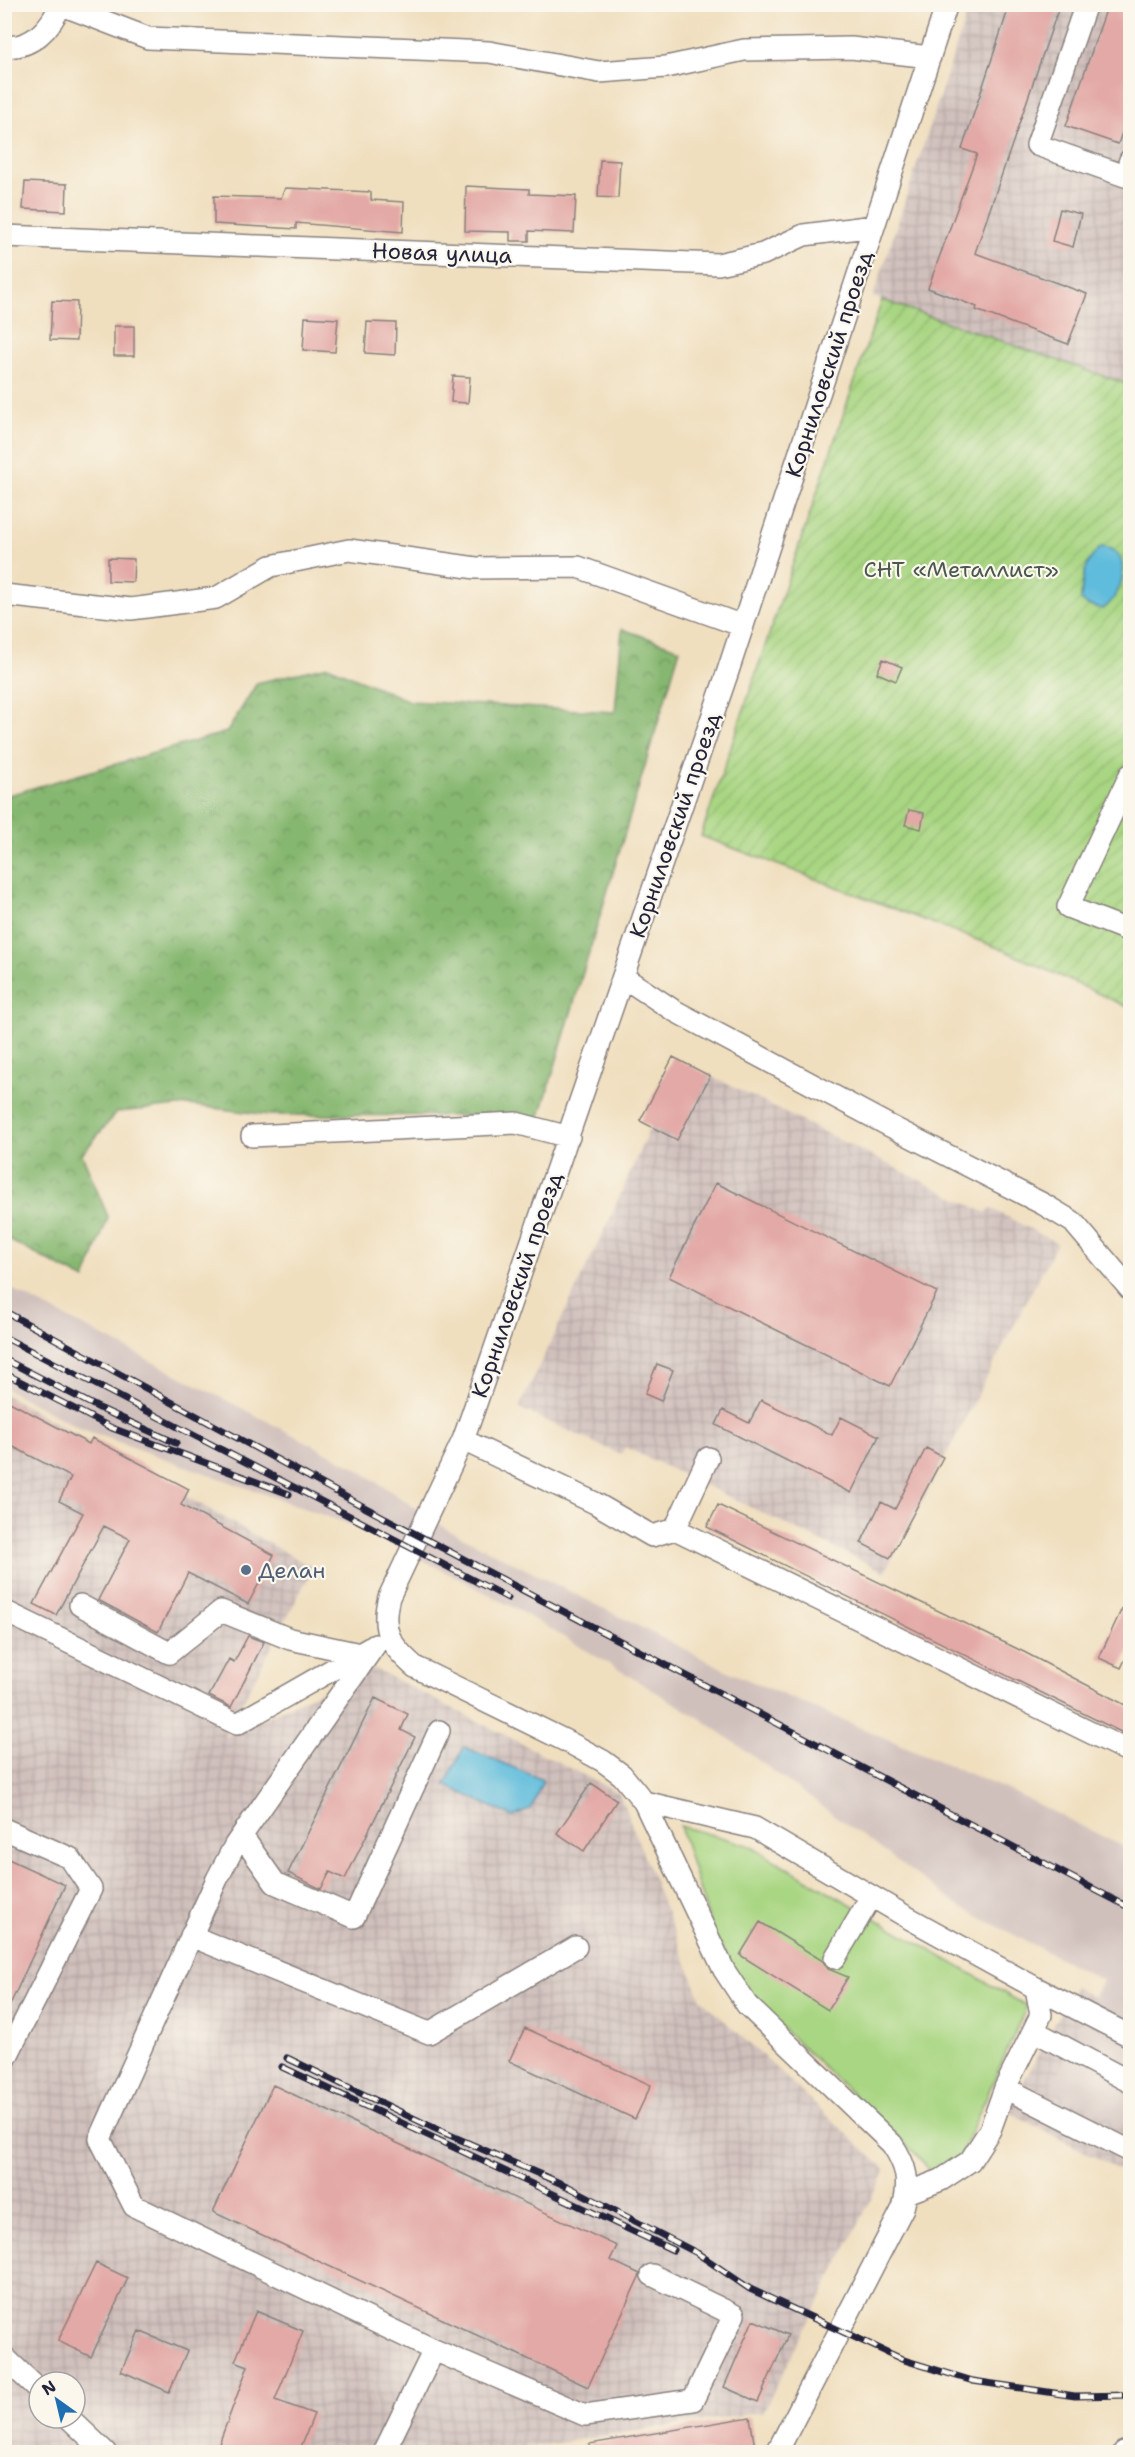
<svg xmlns="http://www.w3.org/2000/svg" width="1135" height="2457" font-family="'Shantell Sans',sans-serif">
	<style>
		.industrial { fill: url(#industrial-grid); fill-rule: evenodd }
		.railway { fill: #d0c0bc }
		.grass { fill: #a9d682; stroke: #667c5e; stroke-width: 1.5 }
		.forest { fill: url(#forest-crowns); stroke: #546c56; stroke-width: 1.5 }
		.garden { fill: url(#garden-furrows); stroke: #667c5e; stroke-width: 1.5 }
		.water { fill: #5ebcdc; stroke: #406f8c; stroke-width: 1.5 }
		.building { fill: #e3a9a6 }
		.lines { fill: none; stroke-linecap: round; stroke-linejoin: round }
		.minor-casing { stroke: #89807d; stroke-width: 24 }
		.minor { stroke: #fff; stroke-width: 21 }
		.rail-casing { stroke: #22223b; stroke-width: 7 }
		.rail { stroke: #fbf7ec; stroke-width: 4.5; stroke-dasharray: 14; stroke-linecap: butt }
		.service-dot { fill: #5c6f8a; stroke: #fbf7ec; stroke-width: 2 }
		.labels { text-anchor: middle; dominant-baseline: central; stroke-width: 4.5; stroke-linejoin: round; paint-order: stroke }
		.street-label { font-size: 22px; fill: #22223b; stroke: #fbf7ec }
		.park-label { font-size: 22px; fill: #4a5850; stroke: #fbf7ec }
		.service-label { font-size: 22px; fill: #4e5e75; stroke: #fbf7ec; text-anchor: start }
	</style>
	<defs>
		<pattern id="industrial-grid" width="8" height="8" patternUnits="userSpaceOnUse" patternTransform="scale(1.5)"><rect width="8" height="8" fill="#d0c0bc"/><path d="M0 4h8M4 0v8" fill="none" stroke="#b2a5a2"/></pattern>
		<pattern id="forest-crowns" width="20" height="18" patternUnits="userSpaceOnUse" patternTransform="scale(1.5)"><rect width="20" height="18" fill="#86b770"/><path d="M2 6a3 3 0 1 1 6 0M12 15a3 3 0 1 1 6 0" fill="none" stroke="#6d945d"/></pattern>
		<pattern id="garden-furrows" width="10" height="10" patternUnits="userSpaceOnUse" patternTransform="scale(1.5)"><rect width="10" height="10" fill="#a9d682"/><path d="M-1 1l2-2M0 10L10 0M9 11l2-2" fill="none" stroke="#91b771"/></pattern>
	</defs>
	<rect width="100%" height="100%" fill="#fbf7ec"/>
	<filter id="ink" filterUnits="userSpaceOnUse"><feTurbulence type="fractalNoise" baseFrequency=".0167" numOctaves="2"/><feDisplacementMap in="SourceGraphic" scale="12" xChannelSelector="R" yChannelSelector="G"/><feConvolveMatrix kernelMatrix="1 2 1 2 8 2 1 2 1" color-interpolation-filters="sRGB"/></filter>
	<filter id="wash" filterUnits="userSpaceOnUse"><feTurbulence type="fractalNoise" baseFrequency=".008" numOctaves="4" result="noise"/><feDisplacementMap in="SourceGraphic" scale="24" xChannelSelector="R" yChannelSelector="G"/><feGaussianBlur stdDeviation="1.35" result="paint"/><feColorMatrix in="noise" values="0 0 0 0 0 0 0 0 0 0 0 0 0 0 0 0 0 1.4 0 .05"/><feComposite in="paint" operator="in"/></filter>
	<g filter="url(#wash)">
		<rect width="100%" height="100%" fill="#f0dfbf"/>
		<path class="industrial" d="M 970,5 L 1130,5 L 1130,385 L 873,297 Z
			M 673,1057 L 986,1213 L 990,1208 L 1057,1243 L 885,1572 L 625,1447 L 621,1455 L 519,1408 L 611,1216 L 650,1127 L 640,1121 Z
			M 4,1394 L 313,1568 L 224,1737 L 371,1667 L 619,1793 L 701,1999 L 886,2170 L 763,2412 L 497,2452 L 5,2452 ZM 39,2382 L 75,2382 L 75,2418 L 39,2418 Z
			M 1074,1987 L 1130,2016 L 1130,2176 L 1008,2111 Z"/>
		<path class="railway" d="M 4,1285 L 353,1466 L 448,1530 L 732,1673 L 1017,1794 L 1130,1850 L 1130,2128 L 1051,2089 L 1102,1980 L 962,1908 L 703,1720 L 520,1611 L 368,1531 L 79,1428 L 5,1388 Z"/>
		<path class="grass" d="M 680,1826 L 748,1845 L 1027,2006 L 959,2158 L 935,2177 L 916,2154 L 750,1998 L 713,1933 Z"/>
		<path class="forest" d="M 622,629 L 680,649 L 540,1116 L 269,1115 L 189,1105 L 117,1112 L 82,1154 L 108,1217 L 85,1280 L 5,1238 L 5,796 L 227,732 L 257,683 L 328,666 L 409,701 L 615,712 Z"/>
		<path class="garden" d="M 882,300 L 1130,385 L 1130,1008 L 1001,949 L 701,836 Z"/>
		<path class="water" d="M 1101,547 C 1135,549 1124,595 1103,609 L 1087,605 L 1081,600 C 1082,578 1084,562 1101,547 Z
			M 464,1747 L 543,1780 L 531,1809 L 513,1817 L 445,1785 Z"/>
		<g id="blocks">
			<path class="building" d="M 1010,4 L 1060,4 L 975,253 L 1087,294 L 1068,344 L 976,310 L 977,307 L 928,288 L 977,154 L 962,149 Z
				M 1108,4 L 1131,4 L 1131,108 L 1118,144 L 1066,126 Z
				M 600,160 L 620,161 L 618,198 L 598,197 Z
				M 25,182 L 67,184 L 66,211 L 23,209 Z
				M 466,186 L 529,189 L 529,194 L 576,196 L 574,233 L 529,231 L 529,241 L 510,241 L 510,232 L 465,231 Z
				M 285,188 L 371,192 L 371,200 L 404,202 L 403,232 L 296,223 L 296,229 L 214,224 L 214,196 L 281,198 Z
				M 1060,209 L 1081,214 L 1073,247 L 1052,241 Z
				M 52,301 L 77,302 L 76,341 L 50,340 Z
				M 305,317 L 338,319 L 335,352 L 303,350 Z
				M 367,322 L 396,323 L 395,355 L 365,353 Z
				M 114,326 L 134,326 L 134,356 L 114,356 Z
				M 453,376 L 470,377 L 468,403 L 451,402 Z
				M 108,558 L 134,559 L 133,582 L 108,581 Z
				M 883,659 L 902,667 L 896,681 L 877,673 Z
				M 909,810 L 924,813 L 921,829 L 905,825 Z
				M 673,1057 L 710,1076 L 677,1140 L 640,1121 Z
				M 716,1183 L 937,1292 L 890,1386 L 669,1277 Z
				M 657,1364 L 673,1370 L 661,1401 L 645,1394 Z
				M 4,1399 L 89,1444 L 92,1438 L 189,1489 L 181,1505 L 274,1555 L 248,1604 L 188,1573 L 158,1632 L 98,1600 L 130,1539 L 104,1526 L 56,1615 L 34,1604 L 83,1513 L 59,1501 L 71,1477 L 4,1442 Z
				M 761,1400 L 832,1435 L 841,1417 L 879,1436 L 851,1493 L 716,1425 L 723,1410 L 749,1423 Z
				M 926,1448 L 943,1457 L 890,1558 L 861,1543 L 881,1502 L 895,1509 Z
				M 718,1505 L 1024,1652 L 1131,1708 L 1131,1737 L 707,1527 Z
				M 1131,1589 L 1131,1647 L 1121,1668 L 1099,1658 Z
				M 248,1636 L 264,1642 L 231,1707 L 209,1696 L 229,1659 L 234,1662 Z
				M 375,1698 L 408,1714 L 401,1730 L 415,1737 L 345,1879 L 330,1872 L 321,1889 L 288,1873 Z
				M 591,1783 L 617,1800 L 584,1851 L 557,1833 Z
				M 4,1857 L 65,1885 L 4,2018 Z
				M 760,1922 L 823,1961 L 828,1969 L 848,1977 L 828,2010 L 740,1955 Z
				M 525,2028 L 651,2085 L 635,2119 L 509,2061 Z
				M 273,2085 L 617,2246 L 610,2260 L 640,2274 L 639,2277 L 588,2387 L 213,2212 Z
				M 96,2263 L 128,2278 L 91,2357 L 58,2341 Z
				M 256,2311 L 303,2331 L 275,2400 L 314,2414 L 299,2452 L 216,2452 L 248,2366 L 235,2361 Z
				M 753,2320 L 788,2335 L 758,2402 L 724,2387 Z
				M 139,2331 L 187,2351 L 169,2392 L 121,2371 Z
				M 750,2417 L 755,2448 L 731,2452 L 590,2452 L 589,2444 Z"/>
		</g>
	</g>
	<g filter="url(#ink)">
		<use href="#blocks" fill-opacity="0" stroke="#89807d" stroke-width="1.5"/>
		<g class="lines">
			<defs>
				<path id="minor" d="M 1086,4 L 1037,145 L 1125,176 L 1130,160
					M 62,5 L 148,38 L 489,52 L 599,72 L 666,67 L 744,50 L 851,48 L 930,57
					M 4,46 C 32,50 51,27 61,4
					M 4,236 L 718,264 L 763,254 L 804,235 L 874,226
					M 4,595 L 131,609 L 216,598 L 271,566 L 349,550 L 476,568 L 578,567 L 743,626
					M 1130,775 L 1068,907 L 1130,931
					M 623,977 L 673,1010 L 888,1125 L 1043,1204 L 1073,1222 L 1130,1289
					M 252,1136 L 516,1123 L 569,1137
					M 463,1440 L 595,1503 L 652,1536 L 675,1529 L 1130,1752
					M 675,1529 L 708,1458
					M 80,1605 L 169,1653 L 221,1611 L 290,1639 L 360,1654
					M 4,1611 L 237,1724 L 370,1648
					M 375,1645 L 235,1845 L 217,1879 L 100,2139 L 134,2206 L 434,2350 L 384,2452
					M 644,1802 L 755,1828 L 907,1917 L 1036,1988 L 1041,2015 L 1005,2088 L 990,2130 L 970,2161 L 941,2180 L 907,2193
					M 4,1829 L 70,1858 L 91,1889 L 4,2062
					M 242,1836 L 275,1883 L 354,1917 L 439,1731
					M 191,1936 L 429,2033 L 576,1947
					M 835,1958 L 871,1897
					M 1036,1988 L 1130,2036
					M 1034,2031 L 1130,2082
					M 1005,2088 L 1130,2151
					M 434,2350 L 585,2415 L 693,2400 L 734,2315 L 652,2275
					M 4,2357 L 39,2390
					M 69,2418 L 105,2452
					M 777,2452 L 903,2208 C 910,2182 907,2166 892,2144 L 747,2005 L 724,1970 L 644,1802 L 622,1775 L 603,1761 L 570,1743 L 415,1667 C 390,1645 380,1631 389,1597 L 463,1440 L 472,1415 L 727,674 L 947,4
					M 1124,2452 L 1130,2452"/>
			</defs>
			<use href="#minor" class="minor-casing"/>
			<use href="#minor" class="minor"/>
			<defs>
				<path id="rail" d="M 4,1311 L 366,1508 L 1130,1908
					M 4,1337 L 508,1598
					M 4,1359 L 99,1408 L 176,1443
					M 4,1373 L 112,1428 L 289,1494
					M 287,2058 L 436,2129 L 569,2187 L 697,2253 L 750,2289 L 904,2360 L 973,2381 L 1075,2396 L 1130,2395
					M 282,2067 L 673,2250"/>
			</defs>
			<use href="#rail" class="rail-casing"/>
			<use href="#rail" class="rail"/>
		</g>
	</g>
	<circle class="service-dot" cx="246" cy="1570" r="6"/>
	<g class="labels">
		<g class="street-label">
			<text transform="translate(442 253) rotate(2)">Новая улица</text>
			<text transform="translate(829 364) rotate(-72)">Корниловский проезд</text>
			<text transform="translate(675 825) rotate(-71)">Корниловский проезд</text>
			<text transform="translate(517 1285) rotate(-71)">Корниловский проезд</text>
		</g>
		<g class="park-label">
			<text x="961" y="569">СНТ «Металлист»</text>
		</g>
		<g class="service-label">
			<text x="258" y="1570">Делан</text>
		</g>
	</g>
	<rect width="1135" height="2457" fill="none" stroke="#fbf7ec" stroke-width="24"/>
	<g transform="translate(57 2400) rotate(326)"><circle r="28" fill="#fbf7ec" stroke="#a4a2a5" stroke-width="1.5"/>
	<path d="M0-4.5L10 22L0 15L-10 22Z" fill="#1f6fb2"/>
	<text y="-9" font-size="16" font-weight="bold" text-anchor="middle" fill="#22223b">N</text>
	</g>
</svg>
